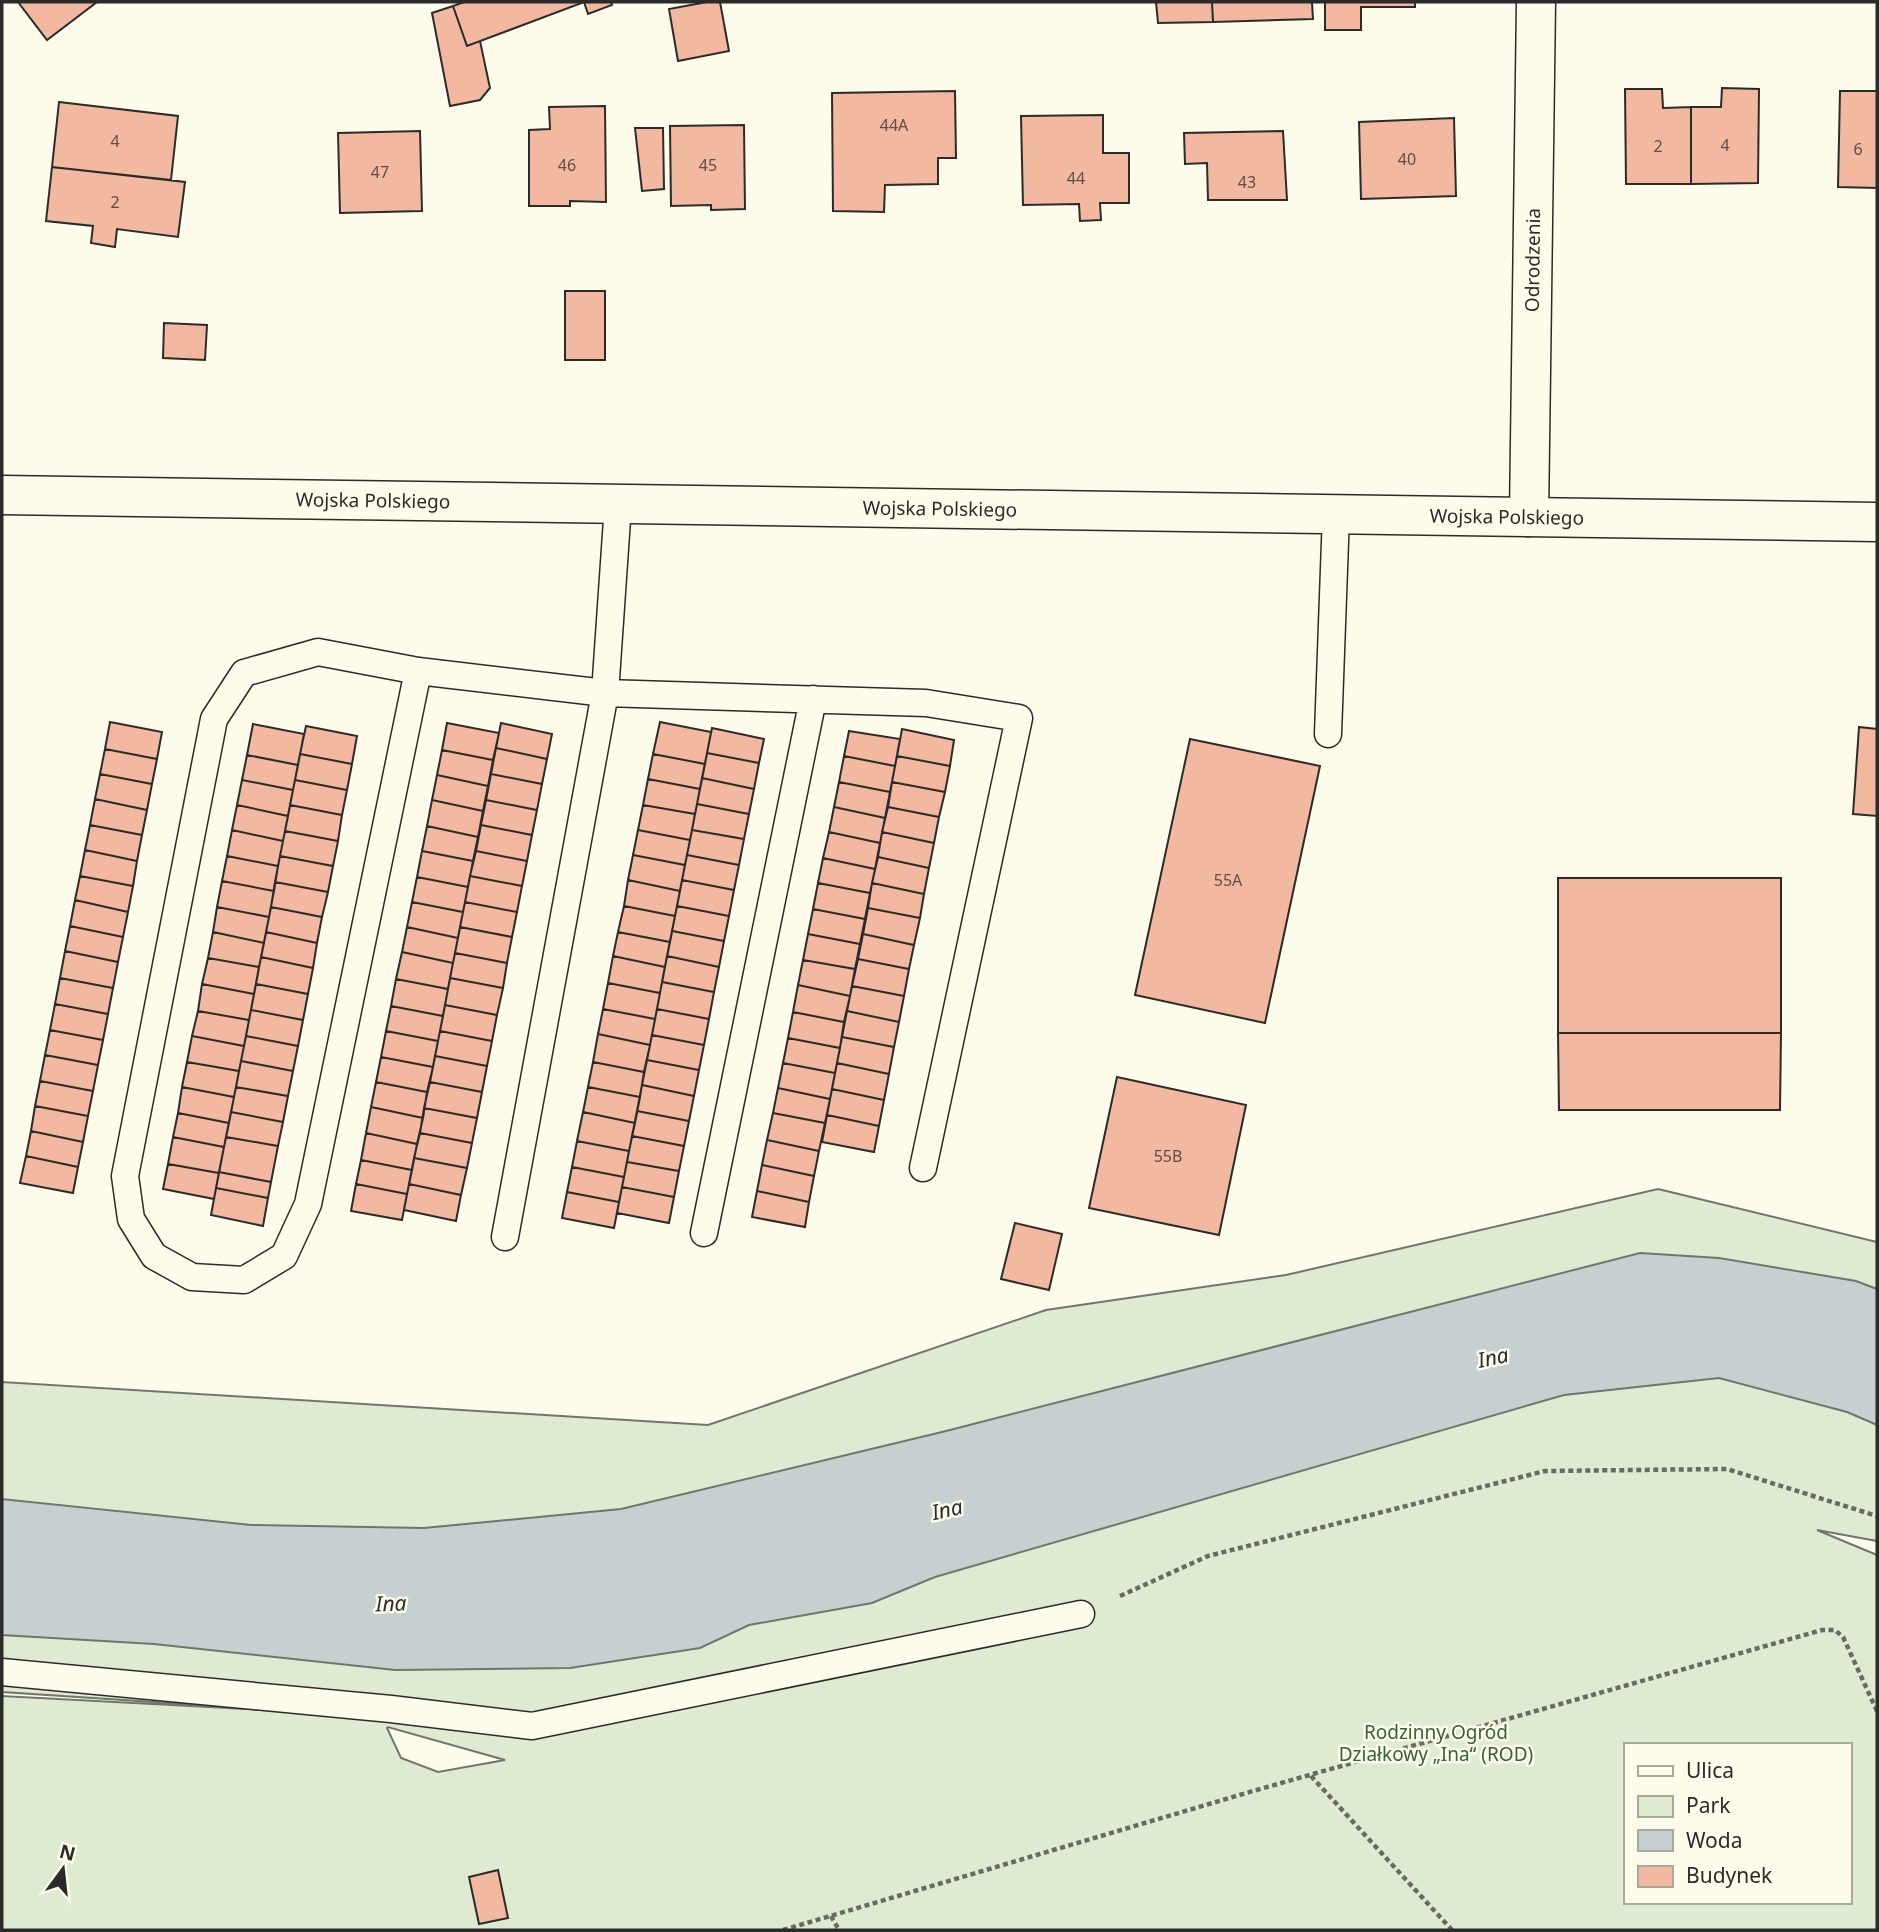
<svg xmlns="http://www.w3.org/2000/svg" width="1879" height="1932" font-family="'Noto Sans',sans-serif">
	<style>
		.green { fill: #deebd1; stroke: #74746e; stroke-width: 2; fill-rule: evenodd }
		.water { fill: #c7d0d0; stroke: #74746e; stroke-width: 2 }
		.building { fill: #f2b8a0; stroke: #2b2b2b; stroke-width: 2 }
		.lines { fill: none; stroke-linecap: round; stroke-linejoin: round }
		.lane-casing { stroke: #2b2b2b; stroke-width: 29 }
		.street-casing { stroke: #2b2b2b; stroke-width: 41 }
		.secondary-casing { stroke: #2b2b2b; stroke-width: 41 }
		.path { stroke: #6a6964; stroke-width: 4.5; stroke-dasharray: 5 3.5; stroke-linecap: butt }
		.lane { stroke: #fdfbea; stroke-width: 26 }
		.street { stroke: #fdfbea; stroke-width: 38 }
		.secondary { stroke: #fdfbea; stroke-width: 38 }
		.labels { text-anchor: middle; dominant-baseline: central; stroke-width: 5; stroke-linejoin: round; paint-order: stroke }
		.number-label { font-size: 16px; fill: #5d4e48 }
		.street-label { font-size: 19px; fill: #2b2b2b; stroke: #fdfbea }
		.park-label { font-size: 19px; fill: #34623c; stroke: #fdfbea }
		.water-label { font-size: 21px; font-style: italic; fill: #2b2b2b; stroke: #fdfbea }
	</style>
	<rect width="100%" height="100%" fill="#fdfbea"/>
	<path class="green" d="M 1658,1189 L 1877,1242 L 1877,1541 L 1817,1530 L 1877,1555 L 1877,1930 L 2,1930 L 2,1696 L 338,1714 L 2,1692 L 2,1382 L 708,1425 L 1046,1310 L 1286,1275 ZM 387,1728 L 388,1727 L 505,1760 L 438,1772 L 401,1758 ZM 1625,1745 L 1849,1745 L 1849,1902 L 1625,1902 Z"/>
	<path class="water" d="M 1640,1253 L 1719,1258 L 1856,1281 L 1877,1289 L 1877,1425 L 1847,1412 L 1719,1378 L 1564,1395 L 935,1577 L 872,1603 L 749,1625 L 700,1648 L 570,1668 L 395,1670 L 154,1644 L 2,1635 L 2,1499 L 251,1525 L 424,1528 L 621,1509 L 942,1432 Z"/>
	<path class="building" d="M 18,2 L 97,2 L 47,40 Z
		M 464,2 L 611,2 L 612,5 L 588,14 L 584,2 L 467,46 L 453,6 Z
		M 707,2 L 720,2 L 729,51 L 678,61 L 669,9 Z
		M 1156,2 L 1212,2 L 1213,22 L 1158,23 Z
		M 1212,2 L 1312,2 L 1313,19 L 1213,22 Z
		M 1325,2 L 1415,2 L 1415,7 L 1361,7 L 1361,30 L 1325,30 Z
		M 453,6 L 467,46 L 480,41 L 490,88 L 480,100 L 450,106 L 432,13 Z
		M 1722,88 L 1759,89 L 1758,183 L 1691,184 L 1691,107 L 1721,107 Z
		M 1625,89 L 1662,89 L 1663,108 L 1691,107 L 1691,184 L 1626,184 Z
		M 955,91 L 956,158 L 938,158 L 938,184 L 885,185 L 884,212 L 833,211 L 832,93 Z
		M 1840,91 L 1877,91 L 1877,188 L 1838,187 Z
		M 59,102 L 178,116 L 171,180 L 52,167 Z
		M 605,106 L 606,202 L 570,201 L 570,206 L 529,206 L 529,130 L 550,129 L 549,107 Z
		M 1103,115 L 1103,153 L 1129,153 L 1129,203 L 1100,203 L 1101,220 L 1080,221 L 1079,204 L 1023,205 L 1021,116 Z
		M 1454,118 L 1456,196 L 1361,199 L 1359,122 Z
		M 744,125 L 745,209 L 711,210 L 711,205 L 671,206 L 670,126 Z
		M 635,128 L 663,128 L 664,189 L 642,191 Z
		M 420,131 L 422,211 L 340,213 L 338,133 Z
		M 1283,131 L 1287,200 L 1208,200 L 1207,163 L 1185,164 L 1184,133 Z
		M 52,167 L 185,182 L 178,237 L 117,229 L 115,247 L 91,243 L 93,226 L 46,221 Z
		M 565,291 L 605,291 L 605,360 L 565,360 Z
		M 164,323 L 207,325 L 205,360 L 163,358 Z
		M 110,722 L 162,732 L 157,759 L 105,749 Z
		M 660,722 L 711,732 L 705,764 L 653,754 Z
		M 447,723 L 499,733 L 493,760 L 442,750 Z
		M 501,723 L 552,734 L 547,759 L 496,748 Z
		M 253,724 L 304,734 L 298,765 L 247,755 Z
		M 306,726 L 357,736 L 352,764 L 300,754 Z
		M 1859,727 L 1877,729 L 1877,816 L 1853,814 Z
		M 712,728 L 764,739 L 759,763 L 707,753 Z
		M 902,729 L 954,740 L 950,766 L 897,756 Z
		M 849,731 L 900,739 L 895,766 L 844,756 Z
		M 1190,739 L 1320,766 L 1265,1023 L 1135,995 Z
		M 496,748 L 547,759 L 542,784 L 491,774 Z
		M 105,749 L 157,759 L 152,784 L 100,774 Z
		M 442,750 L 493,760 L 488,786 L 437,775 Z
		M 707,753 L 759,763 L 754,789 L 702,778 Z
		M 300,754 L 352,764 L 347,790 L 295,780 Z
		M 653,754 L 705,764 L 700,789 L 648,779 Z
		M 247,755 L 298,765 L 293,790 L 242,780 Z
		M 844,756 L 895,766 L 890,792 L 839,782 Z
		M 897,756 L 950,766 L 945,792 L 892,782 Z
		M 100,774 L 152,784 L 147,810 L 95,799 Z
		M 491,774 L 542,784 L 537,810 L 486,800 Z
		M 437,775 L 488,786 L 483,811 L 432,800 Z
		M 702,778 L 754,789 L 749,814 L 697,804 Z
		M 648,779 L 700,789 L 695,814 L 643,805 Z
		M 242,780 L 293,790 L 288,816 L 237,805 Z
		M 295,780 L 347,790 L 342,815 L 290,805 Z
		M 839,782 L 890,792 L 885,818 L 834,807 Z
		M 892,782 L 945,792 L 939,817 L 888,807 Z
		M 95,799 L 147,810 L 142,835 L 90,825 Z
		M 432,800 L 483,811 L 478,837 L 427,826 Z
		M 486,800 L 537,810 L 532,835 L 481,825 Z
		M 697,804 L 749,814 L 744,839 L 692,830 Z
		M 237,805 L 288,816 L 283,841 L 232,830 Z
		M 290,805 L 342,815 L 338,841 L 285,831 Z
		M 643,805 L 695,814 L 690,840 L 638,830 Z
		M 834,807 L 885,818 L 880,843 L 829,832 Z
		M 888,807 L 939,817 L 934,843 L 882,832 Z
		M 90,825 L 142,835 L 137,861 L 85,850 Z
		M 481,825 L 532,835 L 527,861 L 476,851 Z
		M 427,826 L 478,837 L 473,861 L 422,851 Z
		M 232,830 L 283,841 L 278,866 L 227,856 Z
		M 638,830 L 690,840 L 685,865 L 633,855 Z
		M 692,830 L 744,839 L 739,865 L 687,855 Z
		M 285,831 L 338,841 L 333,866 L 280,856 Z
		M 829,832 L 880,843 L 875,869 L 823,858 Z
		M 882,832 L 934,843 L 929,868 L 878,857 Z
		M 85,850 L 137,861 L 133,886 L 80,876 Z
		M 422,851 L 473,861 L 468,887 L 417,877 Z
		M 476,851 L 527,861 L 522,886 L 470,876 Z
		M 633,855 L 685,865 L 680,891 L 628,880 Z
		M 687,855 L 739,865 L 734,890 L 682,880 Z
		M 227,856 L 278,866 L 274,891 L 222,881 Z
		M 280,856 L 333,866 L 328,892 L 275,882 Z
		M 878,857 L 929,868 L 924,894 L 872,883 Z
		M 823,858 L 875,869 L 870,893 L 818,883 Z
		M 80,876 L 133,886 L 128,912 L 75,900 Z
		M 470,876 L 522,886 L 517,912 L 465,902 Z
		M 417,877 L 468,887 L 463,912 L 412,902 Z
		M 1558,878 L 1781,878 L 1781,1033 L 1558,1033 Z
		M 628,880 L 680,891 L 675,916 L 624,906 Z
		M 682,880 L 734,890 L 729,916 L 677,906 Z
		M 222,881 L 274,891 L 269,917 L 217,907 Z
		M 275,882 L 328,892 L 322,917 L 271,907 Z
		M 818,883 L 870,893 L 865,919 L 813,909 Z
		M 872,883 L 924,894 L 920,918 L 868,908 Z
		M 75,900 L 128,912 L 123,937 L 70,926 Z
		M 412,902 L 463,912 L 458,938 L 407,927 Z
		M 465,902 L 517,912 L 512,937 L 460,927 Z
		M 624,906 L 675,916 L 670,942 L 618,932 Z
		M 677,906 L 729,916 L 724,941 L 672,931 Z
		M 217,907 L 269,917 L 264,943 L 213,932 Z
		M 271,907 L 322,917 L 317,943 L 266,932 Z
		M 868,908 L 920,918 L 914,945 L 863,934 Z
		M 813,909 L 865,919 L 860,944 L 808,934 Z
		M 70,926 L 123,937 L 118,962 L 65,951 Z
		M 407,927 L 458,938 L 453,963 L 402,952 Z
		M 460,927 L 512,937 L 507,963 L 455,953 Z
		M 672,931 L 724,941 L 719,967 L 667,956 Z
		M 213,932 L 264,943 L 259,967 L 208,958 Z
		M 266,932 L 317,943 L 313,968 L 261,957 Z
		M 618,932 L 670,942 L 665,967 L 613,956 Z
		M 808,934 L 860,944 L 855,969 L 803,960 Z
		M 863,934 L 914,945 L 909,969 L 858,959 Z
		M 65,951 L 118,962 L 113,988 L 60,978 Z
		M 402,952 L 453,963 L 448,989 L 396,979 Z
		M 455,953 L 507,963 L 503,988 L 450,978 Z
		M 613,956 L 665,967 L 660,993 L 608,983 Z
		M 667,956 L 719,967 L 714,992 L 662,982 Z
		M 261,957 L 313,968 L 308,994 L 256,984 Z
		M 208,958 L 259,967 L 254,994 L 202,984 Z
		M 858,959 L 909,969 L 904,996 L 852,986 Z
		M 803,960 L 855,969 L 850,996 L 798,985 Z
		M 60,978 L 113,988 L 108,1014 L 55,1004 Z
		M 450,978 L 503,988 L 497,1015 L 445,1005 Z
		M 396,979 L 448,989 L 443,1016 L 391,1006 Z
		M 662,982 L 714,992 L 709,1019 L 657,1009 Z
		M 608,983 L 660,993 L 655,1019 L 603,1009 Z
		M 202,984 L 254,994 L 249,1020 L 198,1011 Z
		M 256,984 L 308,994 L 303,1020 L 251,1010 Z
		M 798,985 L 850,996 L 844,1022 L 793,1012 Z
		M 852,986 L 904,996 L 899,1022 L 847,1011 Z
		M 55,1004 L 108,1014 L 103,1040 L 50,1030 Z
		M 445,1005 L 497,1015 L 492,1041 L 440,1031 Z
		M 391,1006 L 443,1016 L 438,1041 L 386,1031 Z
		M 603,1009 L 655,1019 L 650,1045 L 598,1034 Z
		M 657,1009 L 709,1019 L 704,1045 L 652,1035 Z
		M 251,1010 L 303,1020 L 298,1046 L 246,1036 Z
		M 198,1011 L 249,1020 L 244,1046 L 192,1036 Z
		M 847,1011 L 899,1022 L 894,1047 L 842,1037 Z
		M 793,1012 L 844,1022 L 840,1048 L 788,1038 Z
		M 50,1030 L 103,1040 L 98,1065 L 45,1055 Z
		M 386,1031 L 438,1041 L 433,1067 L 381,1057 Z
		M 440,1031 L 492,1041 L 487,1066 L 435,1056 Z
		M 1558,1033 L 1781,1033 L 1780,1110 L 1559,1110 Z
		M 598,1034 L 650,1045 L 644,1072 L 593,1062 Z
		M 652,1035 L 704,1045 L 699,1070 L 647,1060 Z
		M 192,1036 L 244,1046 L 239,1071 L 187,1062 Z
		M 246,1036 L 298,1046 L 293,1071 L 241,1061 Z
		M 842,1037 L 894,1047 L 889,1074 L 837,1063 Z
		M 788,1038 L 840,1048 L 835,1073 L 783,1063 Z
		M 45,1055 L 98,1065 L 93,1091 L 40,1081 Z
		M 435,1056 L 487,1066 L 482,1092 L 430,1082 Z
		M 381,1057 L 433,1067 L 427,1092 L 376,1082 Z
		M 647,1060 L 699,1070 L 694,1096 L 642,1085 Z
		M 241,1061 L 293,1071 L 288,1096 L 236,1087 Z
		M 187,1062 L 239,1071 L 234,1097 L 182,1087 Z
		M 593,1062 L 644,1072 L 640,1097 L 588,1087 Z
		M 783,1063 L 835,1073 L 830,1099 L 778,1088 Z
		M 837,1063 L 889,1074 L 884,1100 L 832,1089 Z
		M 1117,1077 L 1246,1105 L 1219,1235 L 1089,1208 Z
		M 40,1081 L 93,1091 L 88,1116 L 35,1106 Z
		M 376,1082 L 427,1092 L 423,1118 L 371,1107 Z
		M 430,1082 L 482,1092 L 477,1118 L 424,1108 Z
		M 642,1085 L 694,1096 L 689,1121 L 637,1111 Z
		M 182,1087 L 234,1097 L 229,1123 L 178,1113 Z
		M 236,1087 L 288,1096 L 283,1122 L 231,1112 Z
		M 588,1087 L 640,1097 L 635,1123 L 583,1112 Z
		M 778,1088 L 830,1099 L 825,1123 L 773,1113 Z
		M 832,1089 L 884,1100 L 879,1126 L 827,1115 Z
		M 35,1106 L 88,1116 L 83,1142 L 31,1131 Z
		M 371,1107 L 423,1118 L 417,1144 L 366,1133 Z
		M 424,1108 L 477,1118 L 472,1143 L 420,1133 Z
		M 637,1111 L 689,1121 L 684,1146 L 632,1136 Z
		M 231,1112 L 283,1122 L 278,1146 L 226,1137 Z
		M 583,1112 L 635,1123 L 629,1151 L 577,1141 Z
		M 178,1113 L 229,1123 L 224,1147 L 173,1137 Z
		M 773,1113 L 825,1123 L 819,1151 L 767,1140 Z
		M 827,1115 L 879,1126 L 874,1152 L 822,1142 Z
		M 31,1131 L 83,1142 L 78,1167 L 26,1156 Z
		M 366,1133 L 417,1144 L 412,1170 L 361,1160 Z
		M 420,1133 L 472,1143 L 467,1168 L 414,1158 Z
		M 632,1136 L 684,1146 L 679,1171 L 627,1162 Z
		M 173,1137 L 224,1147 L 219,1173 L 168,1164 Z
		M 226,1137 L 278,1146 L 271,1182 L 219,1172 Z
		M 767,1140 L 819,1151 L 814,1176 L 762,1165 Z
		M 577,1141 L 629,1151 L 624,1177 L 572,1167 Z
		M 26,1156 L 78,1167 L 73,1193 L 20,1183 Z
		M 414,1158 L 467,1168 L 461,1195 L 409,1184 Z
		M 361,1160 L 412,1170 L 407,1194 L 356,1184 Z
		M 627,1162 L 679,1171 L 674,1197 L 622,1187 Z
		M 168,1164 L 219,1173 L 214,1199 L 163,1189 Z
		M 762,1165 L 814,1176 L 809,1202 L 757,1191 Z
		M 572,1167 L 624,1177 L 619,1202 L 567,1192 Z
		M 219,1172 L 271,1182 L 268,1198 L 216,1188 Z
		M 356,1184 L 407,1194 L 402,1220 L 351,1211 Z
		M 409,1184 L 461,1195 L 456,1221 L 404,1210 Z
		M 622,1187 L 674,1197 L 669,1223 L 617,1213 Z
		M 216,1188 L 268,1198 L 263,1226 L 211,1215 Z
		M 757,1191 L 809,1202 L 805,1227 L 752,1217 Z
		M 567,1192 L 619,1202 L 614,1228 L 562,1218 Z
		M 1015,1223 L 1062,1234 L 1049,1290 L 1001,1279 Z
		M 498,1870 L 508,1918 L 479,1924 L 469,1877 Z"/>
	<g class="lines">
		<defs>
			<path id="lane" d="M 618,505 L 605,693 L 926,703 L 1019,718 L 923,1168
				M 418,671 L 308,1204 L 284,1256 L 244,1280 L 192,1277 L 154,1256 L 131,1219 L 125,1176 L 214,719 L 244,673 L 318,652 L 418,671 L 605,693 L 505,1237
				M 1328,734 L 1336,514
				M 704,1233 L 813,699
				M 2,1672 L 391,1709 L 532,1726 L 1081,1614"/>
			<g id="street">
				<path id="s1" d="M 1529,517 L 1536,2"/>
			</g>
			<g id="secondary">
				<path id="s2" d="M 2,495 L 1877,522"/>
			</g>
		</defs>
		<use href="#lane" class="lane-casing"/>
		<use href="#street" class="street-casing"/>
		<use href="#secondary" class="secondary-casing"/>
		<path class="path" d="M 1120,1596 L 1208,1556 L 1545,1471 L 1727,1469 L 1877,1516
			M 1311,1776 L 1452,1930
			M 831,1916 L 839,1930
			M 783,1930 L 1253,1791 L 1822,1630 L 1835,1630 L 1843,1637 L 1877,1711"/>
		<use href="#lane" class="lane"/>
		<use href="#street" class="street"/>
		<use href="#secondary" class="secondary"/>
	</g>
	<g class="labels">
		<g class="number-label">
			<text x="894" y="125">44A</text>
			<text x="115" y="141">4</text>
			<text x="1725" y="145">4</text>
			<text x="1658" y="146">2</text>
			<text x="1858" y="149">6</text>
			<text x="1407" y="159">40</text>
			<text x="567" y="165">46</text>
			<text x="708" y="165">45</text>
			<text x="380" y="172">47</text>
			<text x="1076" y="178">44</text>
			<text x="1247" y="182">43</text>
			<text x="115" y="202">2</text>
			<text x="1228" y="880">55A</text>
			<text x="1168" y="1156">55B</text>
		</g>
		<g class="street-label">
			<text stroke="none"><textPath href="#s1" startOffset="257">Odrodzenia</textPath></text>
			<text stroke="none"><textPath href="#s2" startOffset="371">Wojska Polskiego</textPath></text>
			<text stroke="none"><textPath href="#s2" startOffset="938">Wojska Polskiego</textPath></text>
			<text stroke="none"><textPath href="#s2" startOffset="1505">Wojska Polskiego</textPath></text>
		</g>
		<g class="park-label">
			<text x="1436" y="1732">Rodzinny Ogród<tspan x="1436" dy="22">Działkowy „Ina“ (ROD)</tspan></text>
		</g>
		<g class="water-label">
			<text transform="translate(1493 1357) rotate(-12)">Ina</text>
			<text transform="translate(947 1509) rotate(-13)">Ina</text>
			<text transform="translate(391 1603) rotate(-2)">Ina</text>
		</g>
	</g>
	<rect width="1879" height="1932" fill="none" stroke="#2b2b2b" stroke-width="7"/>
	<rect x="1624" y="1743" width="228" height="161" fill="#fdfbea" stroke="#a9a89e" stroke-width="2"/>
	<rect x="1638" y="1766" width="35" height="10" fill="#fdfbea" stroke="#a9a89e" stroke-width="2"/>
	<text x="1686" y="1778" font-size="21" fill="#2b2b2b">Ulica</text>
	<rect x="1638" y="1796" width="35" height="21" fill="#deebd1" stroke="#a9a89e" stroke-width="2"/>
	<text x="1686" y="1813" font-size="21" fill="#2b2b2b">Park</text>
	<rect x="1638" y="1830" width="35" height="21" fill="#c7d0d0" stroke="#a9a89e" stroke-width="2"/>
	<text x="1686" y="1848" font-size="21" fill="#2b2b2b">Woda</text>
	<rect x="1638" y="1866" width="35" height="21" fill="#f2b8a0" stroke="#a9a89e" stroke-width="2"/>
	<text x="1686" y="1883" font-size="21" fill="#2b2b2b">Budynek</text>
	<g transform="translate(63 1869) rotate(15)" stroke="#fdfbea" stroke-width="5" paint-order="stroke">
	<path d="M0-5L12 26L0 18L-12 26Z" fill="#2b2b2b"/>
	<text y="-10" font-size="19" font-weight="bold" text-anchor="middle" fill="#2b2b2b">N</text>
	</g>
</svg>
